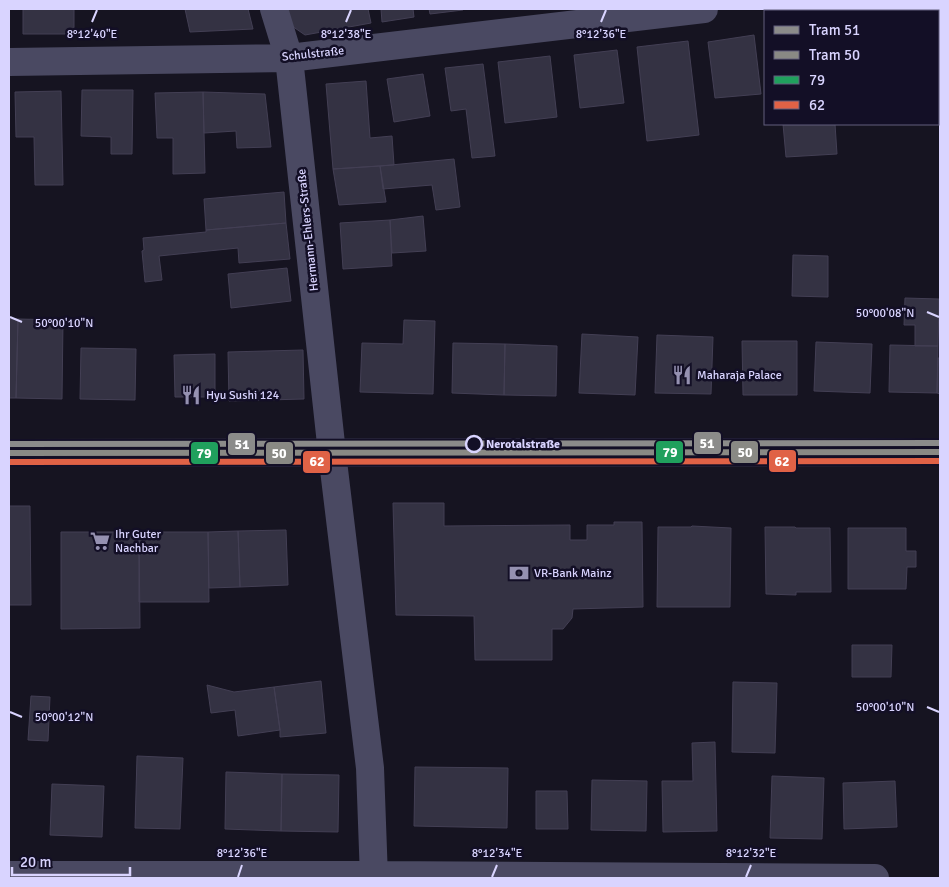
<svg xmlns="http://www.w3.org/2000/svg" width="949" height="887" font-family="Signika,sans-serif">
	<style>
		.building { fill: #343243; stroke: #433f54 }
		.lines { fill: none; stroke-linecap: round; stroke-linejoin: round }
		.minor { stroke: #4a4962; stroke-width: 28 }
		.secondary { stroke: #575674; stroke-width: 28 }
		.bus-1-casing { stroke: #130f26; stroke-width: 10 }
		.bus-2-casing { stroke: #130f26; stroke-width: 10 }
		.bus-1 { stroke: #20a05d; stroke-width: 6 }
		.bus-2 { stroke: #e06246; stroke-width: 6 }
		.tram-1-casing { stroke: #130f26; stroke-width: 10 }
		.tram-2-casing { stroke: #130f26; stroke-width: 10 }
		.tram-1 { stroke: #8b8b8a; stroke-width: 6 }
		.tram-2 { stroke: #898984; stroke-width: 6 }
		.ticks { fill: none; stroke: #d9d4ff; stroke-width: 2 }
		.stop-dot { fill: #130f26; stroke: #d9d4ff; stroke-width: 2.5 }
		.labels { text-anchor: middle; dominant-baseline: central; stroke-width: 5; stroke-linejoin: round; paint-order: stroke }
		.street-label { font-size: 12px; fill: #d9d4ff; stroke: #130f26 }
		.poi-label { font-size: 12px; fill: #d9d4ff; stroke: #130f26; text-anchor: start }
		.stop-label { font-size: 12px; font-weight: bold; fill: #d9d4ff; stroke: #130f26; text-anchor: start }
		.ticks-label { font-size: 12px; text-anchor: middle; fill: #d9d4ff; stroke: #130f26; stroke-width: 5; stroke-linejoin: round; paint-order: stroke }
		.line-badge { stroke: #130f26; stroke-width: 2 }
		.badge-label { font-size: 14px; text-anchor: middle; font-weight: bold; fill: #fff }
	</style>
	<rect width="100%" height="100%" fill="#161421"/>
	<path class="building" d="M 23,9 L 74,9 L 74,34 L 23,34 Z
		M 185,9 L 248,9 L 253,29 L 190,32 Z
		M 287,9 L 368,9 L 371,23 L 305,35 L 292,26 Z
		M 381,9 L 413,9 L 414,17 L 382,22 Z
		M 429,9 L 462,9 L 463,10 L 430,14 Z
		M 938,14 L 940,14 L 940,65 L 939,65 L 938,55 Z
		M 754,35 L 761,94 L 715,98 L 708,42 Z
		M 688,41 L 699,135 L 647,141 L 637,47 Z
		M 617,50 L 624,103 L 580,108 L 574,55 Z
		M 550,56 L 557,117 L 505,123 L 498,62 Z
		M 483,64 L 495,156 L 472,158 L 466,109 L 451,111 L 445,68 Z
		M 423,74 L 430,116 L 394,122 L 387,79 Z
		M 366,81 L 370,138 L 392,136 L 394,165 L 333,169 L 326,84 Z
		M 82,90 L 133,90 L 132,154 L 111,154 L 111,137 L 81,136 Z
		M 61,91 L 63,185 L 35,185 L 34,137 L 16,137 L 15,92 Z
		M 203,92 L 265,94 L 271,147 L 237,148 L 236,131 L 204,133 Z
		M 203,92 L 205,173 L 173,174 L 173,138 L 157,138 L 155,93 Z
		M 783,124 L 835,124 L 837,154 L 786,157 Z
		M 454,159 L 460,207 L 436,210 L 432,185 L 383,189 L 380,166 Z
		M 380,166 L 386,202 L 339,205 L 333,169 Z
		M 284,192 L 286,223 L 206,230 L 204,199 Z
		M 423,216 L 426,251 L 392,253 L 390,220 Z
		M 390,220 L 392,266 L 343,269 L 340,223 Z
		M 286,223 L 290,259 L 239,263 L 238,248 L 159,256 L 162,280 L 145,282 L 142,251 L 144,250 L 143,238 L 206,232 L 206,230 Z
		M 793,255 L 828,256 L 828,297 L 792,296 Z
		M 287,268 L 291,301 L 231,308 L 228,274 Z
		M 905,298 L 939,299 L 938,346 L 915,346 L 915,325 L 904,325 Z
		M 9,319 L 18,319 L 16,398 L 9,398 Z
		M 18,319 L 63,320 L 62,399 L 16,398 Z
		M 404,320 L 435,321 L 433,394 L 360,392 L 362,343 L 403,344 Z
		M 582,334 L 638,337 L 635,395 L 579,393 Z
		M 657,335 L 713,337 L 711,394 L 655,393 Z
		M 742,341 L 797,341 L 797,395 L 743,395 Z
		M 816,342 L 872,344 L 870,393 L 814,391 Z
		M 453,343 L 505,344 L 504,395 L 452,393 Z
		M 505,344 L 557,346 L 556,396 L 504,395 Z
		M 890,345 L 938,346 L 937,393 L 889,392 Z
		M 81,348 L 136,349 L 135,400 L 80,399 Z
		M 303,350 L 304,399 L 229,401 L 228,352 Z
		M 215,354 L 215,397 L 175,397 L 174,355 Z
		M 938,358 L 940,358 L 940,394 L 937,393 Z
		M 393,503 L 444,503 L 444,526 L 570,525 L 570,540 L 587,540 L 587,525 L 614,525 L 614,522 L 642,522 L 643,607 L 573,609 L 572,618 L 563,629 L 552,629 L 552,660 L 475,660 L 474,616 L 396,615 Z
		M 9,506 L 30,506 L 31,605 L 9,605 Z
		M 692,526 L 731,528 L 730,607 L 657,607 L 658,527 L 691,527 Z
		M 765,527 L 795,527 L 796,528 L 830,528 L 831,592 L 796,592 L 796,595 L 766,594 Z
		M 848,528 L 906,528 L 906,551 L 916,551 L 916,567 L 907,567 L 906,589 L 848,589 Z
		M 286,530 L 288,585 L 240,587 L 238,531 Z
		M 238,531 L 240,587 L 209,588 L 208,532 Z
		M 61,532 L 139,532 L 140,628 L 61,629 Z
		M 139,532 L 208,532 L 209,602 L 139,602 Z
		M 852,645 L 892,645 L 891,677 L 852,677 Z
		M 321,681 L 326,733 L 280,737 L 280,730 L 274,687 Z
		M 733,682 L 777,683 L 775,753 L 732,752 Z
		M 207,685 L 234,692 L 274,687 L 280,730 L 238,736 L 235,710 L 211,713 Z
		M 31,696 L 50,697 L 48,741 L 28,740 Z
		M 715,742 L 717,831 L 663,832 L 662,781 L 693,781 L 692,743 Z
		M 137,756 L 183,758 L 180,829 L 135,828 Z
		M 415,767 L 508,768 L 507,828 L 414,826 Z
		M 226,772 L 282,774 L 281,831 L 225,829 Z
		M 282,774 L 339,775 L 338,832 L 281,831 Z
		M 772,776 L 824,778 L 822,839 L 770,838 Z
		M 592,780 L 647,781 L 646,831 L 591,830 Z
		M 895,781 L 897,827 L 844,829 L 843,783 Z
		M 52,784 L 104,786 L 102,837 L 50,835 Z
		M 536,791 L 567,791 L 568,829 L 536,829 Z"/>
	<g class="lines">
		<path class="minor" d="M 274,9 L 289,58 L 332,453 L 370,768 L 374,878
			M 9,62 L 289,58 L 704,9
			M 9,875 L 374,875 L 875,878"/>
		<path class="secondary" d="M 9,453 L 940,452"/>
		<defs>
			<path id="bus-1" d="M 9,453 L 940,452"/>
			<path id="bus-2" d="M 9,462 L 940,461"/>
		</defs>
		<use href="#bus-1" class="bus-1-casing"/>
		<use href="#bus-2" class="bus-2-casing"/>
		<use href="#bus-1" class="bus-1"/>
		<use href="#bus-2" class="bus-2"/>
		<defs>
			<path id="tram-1" d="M 9,444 L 940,443"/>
			<path id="tram-2" d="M 9,453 L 940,452"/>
		</defs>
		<use href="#tram-1" class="tram-1-casing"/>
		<use href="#tram-2" class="tram-2-casing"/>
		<use href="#tram-1" class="tram-1"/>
		<use href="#tram-2" class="tram-2"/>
	</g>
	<path class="ticks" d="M 92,22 L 97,10M 346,22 L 351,10M 601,22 L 606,10M 927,312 L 939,317M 10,317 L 22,322M 927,707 L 939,712M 10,712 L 22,717M 238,877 L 242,865M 492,877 L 497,865M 746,877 L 751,865"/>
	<defs>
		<symbol id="restaurant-bare" viewBox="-9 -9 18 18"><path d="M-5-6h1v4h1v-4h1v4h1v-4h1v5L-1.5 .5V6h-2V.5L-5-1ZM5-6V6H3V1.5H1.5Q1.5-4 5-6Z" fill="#9591b1" stroke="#130f26" stroke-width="2.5" paint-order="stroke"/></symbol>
		<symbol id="supermarket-bare" viewBox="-9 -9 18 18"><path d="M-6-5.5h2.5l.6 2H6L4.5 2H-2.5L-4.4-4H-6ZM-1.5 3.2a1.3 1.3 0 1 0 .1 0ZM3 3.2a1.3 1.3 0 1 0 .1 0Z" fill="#9591b1" stroke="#130f26" stroke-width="2.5" paint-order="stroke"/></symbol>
		<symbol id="bank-bare" viewBox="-9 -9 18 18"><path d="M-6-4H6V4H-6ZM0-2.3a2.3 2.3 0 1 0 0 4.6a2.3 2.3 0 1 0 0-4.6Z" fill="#9591b1" stroke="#130f26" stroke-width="2.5" paint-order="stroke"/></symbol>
	</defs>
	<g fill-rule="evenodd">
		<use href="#restaurant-bare" x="668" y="361" width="28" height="28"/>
		<use href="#restaurant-bare" x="177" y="381" width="28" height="28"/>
		<use href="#supermarket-bare" x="86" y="527" width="28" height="28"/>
		<use href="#bank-bare" x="505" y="559" width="28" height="28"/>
	</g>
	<circle class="stop-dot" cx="474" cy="444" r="8"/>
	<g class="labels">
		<g class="street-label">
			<text transform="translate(313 54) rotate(-6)">Schulstraße</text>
			<text transform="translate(308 230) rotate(-96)">Hermann-Ehlers-Straße</text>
		</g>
		<g class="poi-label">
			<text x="697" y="375">Maharaja Palace</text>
			<text x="206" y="395">Hyu Sushi 124</text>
			<text x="115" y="534">Ihr Guter<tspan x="115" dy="14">Nachbar</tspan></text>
			<text x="534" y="573">VR-Bank Mainz</text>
		</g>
		<g class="stop-label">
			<text x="486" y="444">Nerotalstraße</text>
		</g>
	</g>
	<g class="ticks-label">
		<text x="92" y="38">8°12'40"E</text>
		<text x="346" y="38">8°12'38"E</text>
		<text x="601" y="38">8°12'36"E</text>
		<text x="885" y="317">50°00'08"N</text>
		<text x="64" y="327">50°00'10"N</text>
		<text x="885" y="711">50°00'10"N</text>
		<text x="64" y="721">50°00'12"N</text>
		<text x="242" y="857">8°12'36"E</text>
		<text x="497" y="857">8°12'34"E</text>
		<text x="751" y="857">8°12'32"E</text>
	</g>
	<g class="line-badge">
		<rect x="693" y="431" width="29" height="24" rx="5" fill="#8b8b8a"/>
		<rect x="227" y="432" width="29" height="24" rx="5" fill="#8b8b8a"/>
		<rect x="730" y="440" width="29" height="24" rx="5" fill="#898984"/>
		<rect x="655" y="440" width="29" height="24" rx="5" fill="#20a05d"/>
		<rect x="265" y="441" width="29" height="24" rx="5" fill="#898984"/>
		<rect x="190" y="441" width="29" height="24" rx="5" fill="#20a05d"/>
		<rect x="768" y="449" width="29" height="24" rx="5" fill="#e06246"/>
		<rect x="302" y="450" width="29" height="24" rx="5" fill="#e06246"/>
	</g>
	<g class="badge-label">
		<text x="707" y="448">51</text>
		<text x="242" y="449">51</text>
		<text x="745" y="457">50</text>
		<text x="670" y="457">79</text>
		<text x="279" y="458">50</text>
		<text x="204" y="458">79</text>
		<text x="782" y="466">62</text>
		<text x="317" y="466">62</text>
	</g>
	<rect width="949" height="887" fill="none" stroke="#d9d4ff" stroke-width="20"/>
	<rect x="764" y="10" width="175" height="115" fill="#130f26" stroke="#625e7d"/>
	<rect x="774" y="26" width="25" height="8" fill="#8b8b8a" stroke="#625e7d"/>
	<text x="809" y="35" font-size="15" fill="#d9d4ff">Tram 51</text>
	<rect x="774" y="51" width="25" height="8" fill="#898984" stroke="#625e7d"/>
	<text x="809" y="60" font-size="15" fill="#d9d4ff">Tram 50</text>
	<rect x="774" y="76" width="25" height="8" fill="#20a05d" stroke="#625e7d"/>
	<text x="809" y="85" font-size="15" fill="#d9d4ff">79</text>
	<rect x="774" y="101" width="25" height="8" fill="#e06246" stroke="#625e7d"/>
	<text x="809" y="110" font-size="15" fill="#d9d4ff">62</text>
	<path d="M12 867v8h118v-8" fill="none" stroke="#d9d4ff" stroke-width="2.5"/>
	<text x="20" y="867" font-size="15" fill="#d9d4ff" stroke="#130f26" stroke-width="4" paint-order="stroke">20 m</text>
</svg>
